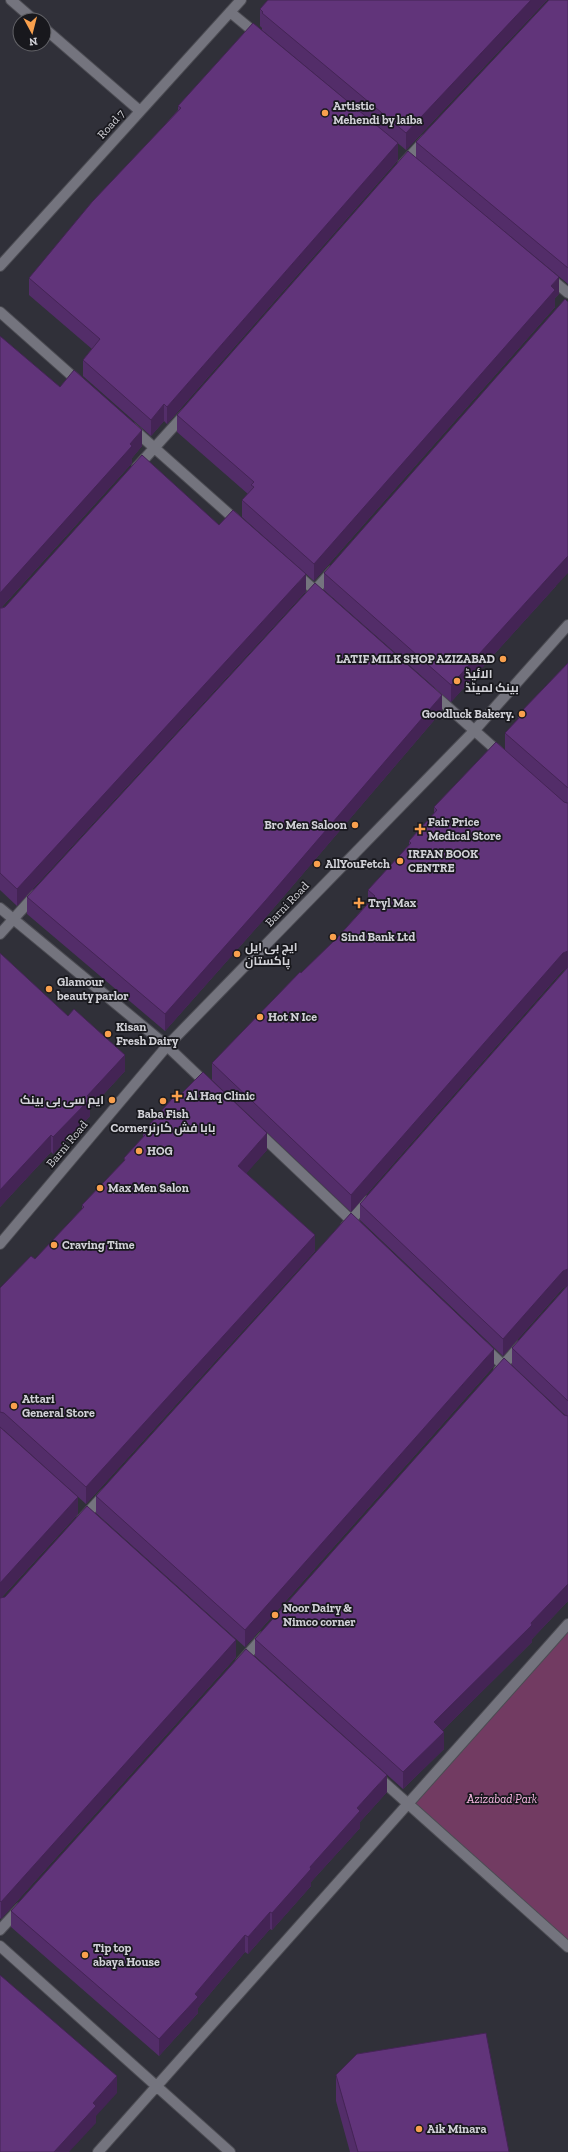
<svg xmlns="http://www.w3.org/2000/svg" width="568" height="2152" font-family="'Zilla Slab',Cairo,serif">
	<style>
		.park { fill: #723b62 }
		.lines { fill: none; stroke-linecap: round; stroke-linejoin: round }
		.minor-casing { stroke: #4c4c53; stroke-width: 12 }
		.minor { stroke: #74747e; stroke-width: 10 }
		.wall { fill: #532d69 }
		.shaded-wall { fill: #442455 }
		.building { fill: #61347a; stroke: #442455 }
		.poi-dot { fill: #f9a04d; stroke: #18181d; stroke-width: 1.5 }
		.labels { text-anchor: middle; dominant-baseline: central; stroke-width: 3.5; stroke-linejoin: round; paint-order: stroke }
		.poi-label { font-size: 12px; font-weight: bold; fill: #d1d1d7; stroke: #18181d; text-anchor: start }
		.street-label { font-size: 12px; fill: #d1d1d7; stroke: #18181d }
		.park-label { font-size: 12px; font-style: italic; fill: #f8b9e3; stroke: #18181d }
	</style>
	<rect width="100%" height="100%" fill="#303039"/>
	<path class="park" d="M 568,1624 L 568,1947 L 409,1804 Z"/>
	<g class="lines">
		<defs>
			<path id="minor" d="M 11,0 L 34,20
				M 230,12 L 259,36
				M 44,28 L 140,111
				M 403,164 L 425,140
				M 0,266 L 241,0
				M 550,278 L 568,293
				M 0,312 L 79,382
				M 132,428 L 238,522
				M 137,467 L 185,414
				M 295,573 L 319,594
				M 311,595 L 332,571
				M 432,693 L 502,755
				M 0,908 L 167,1046 L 208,1085
				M 0,934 L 35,895
				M 258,1132 L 355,1224
				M 346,1226 L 368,1201
				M 0,1244 L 167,1046 L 474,731 L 568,625
				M 484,1347 L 507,1369
				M 499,1370 L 520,1346
				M 82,1519 L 105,1494
				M 241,1662 L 263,1637
				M 377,1776 L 568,1947
				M 0,1930 L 20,1908
				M 0,1946 L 230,2152
				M 98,2152 L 568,1624"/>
		</defs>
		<use href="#minor" class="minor-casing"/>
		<use href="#minor" class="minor"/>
	</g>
	<path class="wall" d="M 268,0 L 547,0 L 406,150 L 262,30 L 262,28 L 260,26 L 260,9 Z
		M 568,0 L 568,284 L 416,158 L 416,142 Z
		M 178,106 L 398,160 L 167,424 L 164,421 L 151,436 L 83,376 L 83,360 L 92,349 L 29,295 L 29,278 L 178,110 Z
		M 559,294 L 555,298 L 555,307 L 314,581 L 242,517 L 242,500 L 248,494 L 177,432 L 177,415 Z
		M 0,336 L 60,387 L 142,446 L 132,458 L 132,463 L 1,608 L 219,525 L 306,591 L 17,906 L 0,890 Z
		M 324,573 L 556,586 L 451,702 L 324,590 Z
		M 568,663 L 568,1601 L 532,1639 L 532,1642 L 443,1730 L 444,1749 L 403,1789 L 255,1656 L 255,1639 L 564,1415 L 565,1415 L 512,1365 L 512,1348 L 567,1286 L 563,1288 L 503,1356 L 360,1220 L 360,1204 L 567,968 L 563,970 L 351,1212 L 212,1080 L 212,1063 L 337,938 L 368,903 L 368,890 L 409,845 L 409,841 L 434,814 L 434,807 L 505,750 L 505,733 L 518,719 L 518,715 Z
		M 442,711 L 266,917 L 165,1031 L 27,914 L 27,897 Z
		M 0,953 L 125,1071 L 90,1109 L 90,1116 L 53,1154 L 51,1152 L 0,1207 Z
		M 181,1094 L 267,1150 L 246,1173 L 315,1251 L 86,1504 L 4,1430 L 3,1430 L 78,1514 L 2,1597 L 236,1657 L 1,1919 L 0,1918 L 0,1288 L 35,1259 L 82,1209 L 82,1205 L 124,1161 L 124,1158 L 143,1137 L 143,1132 Z
		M 494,1366 L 245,1647 L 96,1513 L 96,1496 Z
		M 387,1792 L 360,1822 L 360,1828 L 311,1882 L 311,1886 L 272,1930 L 270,1929 L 248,1954 L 245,1952 L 198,2008 L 198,2013 L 159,2056 L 11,1927 L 11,1911 Z
		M 336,2075 L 509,2152 L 350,2152 L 336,2101 Z"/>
	<path class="shaded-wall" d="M 531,0 L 547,0 L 406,150 L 406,133 Z
		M 398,143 L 398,160 L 167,424 L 167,407 Z
		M 559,277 L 559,294 L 555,298 L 555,307 L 314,581 L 314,564 L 551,286 Z
		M 164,404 L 164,421 L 151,436 L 151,420 Z
		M 142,430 L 142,446 L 132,458 L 132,463 L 0,609 L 0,593 Z
		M 568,556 L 568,573 L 556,586 L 451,702 L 451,685 L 556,569 Z
		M 306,574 L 306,591 L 17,906 L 17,889 Z
		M 442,695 L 442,711 L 266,917 L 165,1031 L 165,1014 Z
		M 568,951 L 568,968 L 563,970 L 351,1212 L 351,1195 L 563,953 Z
		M 125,1055 L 125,1071 L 90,1109 L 90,1116 L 53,1154 L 53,1137 L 87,1096 Z
		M 267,1133 L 267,1150 L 238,1183 L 238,1166 Z
		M 51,1135 L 51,1152 L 0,1207 L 0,1190 Z
		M 315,1235 L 315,1251 L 86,1504 L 86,1487 Z
		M 568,1269 L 568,1286 L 563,1288 L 503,1356 L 503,1339 L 563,1271 Z
		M 494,1349 L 494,1366 L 245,1647 L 245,1630 Z
		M 78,1497 L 78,1514 L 0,1599 L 0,1583 Z
		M 568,1584 L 568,1601 L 532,1639 L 532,1642 L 434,1739 L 434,1722 Z
		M 236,1640 L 236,1657 L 1,1919 L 1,1902 Z
		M 444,1732 L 444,1749 L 403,1789 L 403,1772 Z
		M 387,1775 L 387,1792 L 360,1822 L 360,1828 L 311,1882 L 311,1886 L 272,1930 L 272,1913 L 357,1808 Z
		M 270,1912 L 270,1929 L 248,1954 L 248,1937 Z
		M 245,1935 L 245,1952 L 198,2008 L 198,2013 L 159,2056 L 159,2039 L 195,1994 Z
		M 117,2076 L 117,2093 L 96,2116 L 96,2123 L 69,2152 L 54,2152 L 93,2103 Z"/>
	<path class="building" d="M 268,0 L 531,0 L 406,133 L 262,13 L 263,12 L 260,9 Z
		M 549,0 L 568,0 L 568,268 L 416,142 Z
		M 253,23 L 398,143 L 167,407 L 164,404 L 151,420 L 83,360 L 100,339 L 29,278 L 92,202 L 181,108 L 178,106 Z
		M 408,151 L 559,277 L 551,286 L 555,290 L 314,564 L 242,500 L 254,487 L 251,485 L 254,482 L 177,415 Z
		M 565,299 L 568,302 L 568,556 L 556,569 L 451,685 L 324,573 Z
		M 0,336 L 60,387 L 74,370 L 142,430 L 130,444 L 132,446 L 0,593 Z
		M 142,455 L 219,525 L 233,510 L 306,574 L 17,889 L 0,873 L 0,608 L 2,608 L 5,607 Z
		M 315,583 L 442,695 L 266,900 L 165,1014 L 27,897 Z
		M 568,663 L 568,788 L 505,733 L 520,717 L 518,715 Z
		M 496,742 L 564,802 L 567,803 L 568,803 L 568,951 L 563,953 L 351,1195 L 212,1063 L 300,972 L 301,973 L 337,938 L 375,896 L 368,890 L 411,843 L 409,841 L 437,810 L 434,807 Z
		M 0,953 L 68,1016 L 74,1009 L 125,1055 L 87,1096 L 90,1099 L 53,1137 L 51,1135 L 0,1190 Z
		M 568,967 L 568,1269 L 563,1271 L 503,1339 L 360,1204 Z
		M 203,1072 L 267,1133 L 238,1166 L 315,1235 L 86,1487 L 4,1413 L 0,1412 L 0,1288 L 31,1256 L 35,1259 L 84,1207 L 82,1205 L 125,1160 L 124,1158 L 146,1134 L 143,1132 L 178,1092 L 181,1094 Z
		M 351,1213 L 494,1349 L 245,1630 L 96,1496 Z
		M 568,1285 L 568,1401 L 512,1348 Z
		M 504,1358 L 564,1415 L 568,1416 L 568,1584 L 531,1623 L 532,1625 L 434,1722 L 444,1732 L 403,1772 L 255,1639 Z
		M 0,1427 L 78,1497 L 0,1583 Z
		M 87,1506 L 236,1640 L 1,1902 L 0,1901 L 0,1598 L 5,1597 Z
		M 246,1649 L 387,1775 L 357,1808 L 360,1811 L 310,1867 L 311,1869 L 272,1913 L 270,1912 L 248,1937 L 245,1935 L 195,1994 L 198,1997 L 159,2039 L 11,1911 Z
		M 0,1975 L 117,2076 L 93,2103 L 96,2106 L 54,2152 L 0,2152 Z
		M 486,2033 L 509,2152 L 358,2152 L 336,2075 L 357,2054 Z"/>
	<g class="poi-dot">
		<circle cx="325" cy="113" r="4"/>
		<circle cx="503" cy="659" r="4"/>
		<circle cx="457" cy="681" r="4"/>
		<circle cx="522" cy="714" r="4"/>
		<circle cx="355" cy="825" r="4"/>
		<path d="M418 823h4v4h4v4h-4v4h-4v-4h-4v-4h4z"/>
		<circle cx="400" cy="861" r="4"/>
		<circle cx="317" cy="864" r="4"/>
		<path d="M357 897h4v4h4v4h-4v4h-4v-4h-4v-4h4z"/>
		<circle cx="333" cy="937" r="4"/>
		<circle cx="237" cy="954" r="4"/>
		<circle cx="49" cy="989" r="4"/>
		<circle cx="260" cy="1017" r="4"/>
		<circle cx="108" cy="1034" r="4"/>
		<path d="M175 1090h4v4h4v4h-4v4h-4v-4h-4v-4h4z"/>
		<circle cx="112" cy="1100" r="4"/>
		<circle cx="163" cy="1101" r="4"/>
		<circle cx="139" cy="1151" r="4"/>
		<circle cx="100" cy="1188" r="4"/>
		<circle cx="54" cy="1245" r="4"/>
		<circle cx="14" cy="1406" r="4"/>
		<circle cx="275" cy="1615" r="4"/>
		<circle cx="85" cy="1955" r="4"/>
		<circle cx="419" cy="2129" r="4"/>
	</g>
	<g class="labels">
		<g class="poi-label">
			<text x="333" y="106">Artistic<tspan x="333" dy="14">Mehendi by laiba</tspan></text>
			<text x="495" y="659" text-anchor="end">LATIF MILK SHOP AZIZABAD</text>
			<text x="465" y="674">الائیڈ<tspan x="465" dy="14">بینک لمیٹڈ</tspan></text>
			<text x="514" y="714" text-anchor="end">Goodluck Bakery.</text>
			<text x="428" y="822">Fair Price<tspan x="428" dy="14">Medical Store</tspan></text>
			<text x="347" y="825" text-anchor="end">Bro Men Saloon</text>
			<text x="408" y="854">IRFAN BOOK<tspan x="408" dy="14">CENTRE</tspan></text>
			<text x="325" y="864">AllYouFetch</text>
			<text x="368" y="903">Tryl Max</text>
			<text x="341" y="937">Sind Bank Ltd</text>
			<text x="245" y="947">ایچ بی ایل<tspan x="245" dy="14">پاکستان</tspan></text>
			<text x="57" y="982">Glamour<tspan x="57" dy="14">beauty parlor</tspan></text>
			<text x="268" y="1017">Hot N Ice</text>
			<text x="116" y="1027">Kisan<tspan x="116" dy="14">Fresh Dairy</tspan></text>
			<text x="186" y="1096">Al Haq Clinic</text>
			<text x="104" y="1100" text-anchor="end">ایم سی بی بینک</text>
			<text x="163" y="1114" text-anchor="middle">Baba Fish<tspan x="163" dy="14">Cornerبابا فش کارنر</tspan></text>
			<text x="147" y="1151">HOG</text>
			<text x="108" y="1188">Max Men Salon</text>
			<text x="62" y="1245">Craving Time</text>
			<text x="22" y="1399">Attari<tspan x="22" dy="14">General Store</tspan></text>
			<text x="283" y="1608">Noor Dairy &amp;<tspan x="283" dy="14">Nimco corner</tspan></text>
			<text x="93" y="1948">Tip top<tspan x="93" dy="14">abaya House</tspan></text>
			<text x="427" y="2129">Aik Minara</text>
		</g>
		<g class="street-label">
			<text transform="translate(111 124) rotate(-48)">Road 7</text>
			<text transform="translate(287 904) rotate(-46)">Barni Road</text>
			<text transform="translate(67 1144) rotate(-50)">Barni Road</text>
		</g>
		<g class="park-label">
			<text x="502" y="1799">Azizabad Park</text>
		</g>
	</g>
	<g transform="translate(32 32) rotate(173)"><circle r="19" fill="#18181d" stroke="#626267"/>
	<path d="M0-3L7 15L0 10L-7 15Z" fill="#f9a04d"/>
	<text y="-6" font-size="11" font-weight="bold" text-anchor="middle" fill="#d1d1d7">N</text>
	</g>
</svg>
